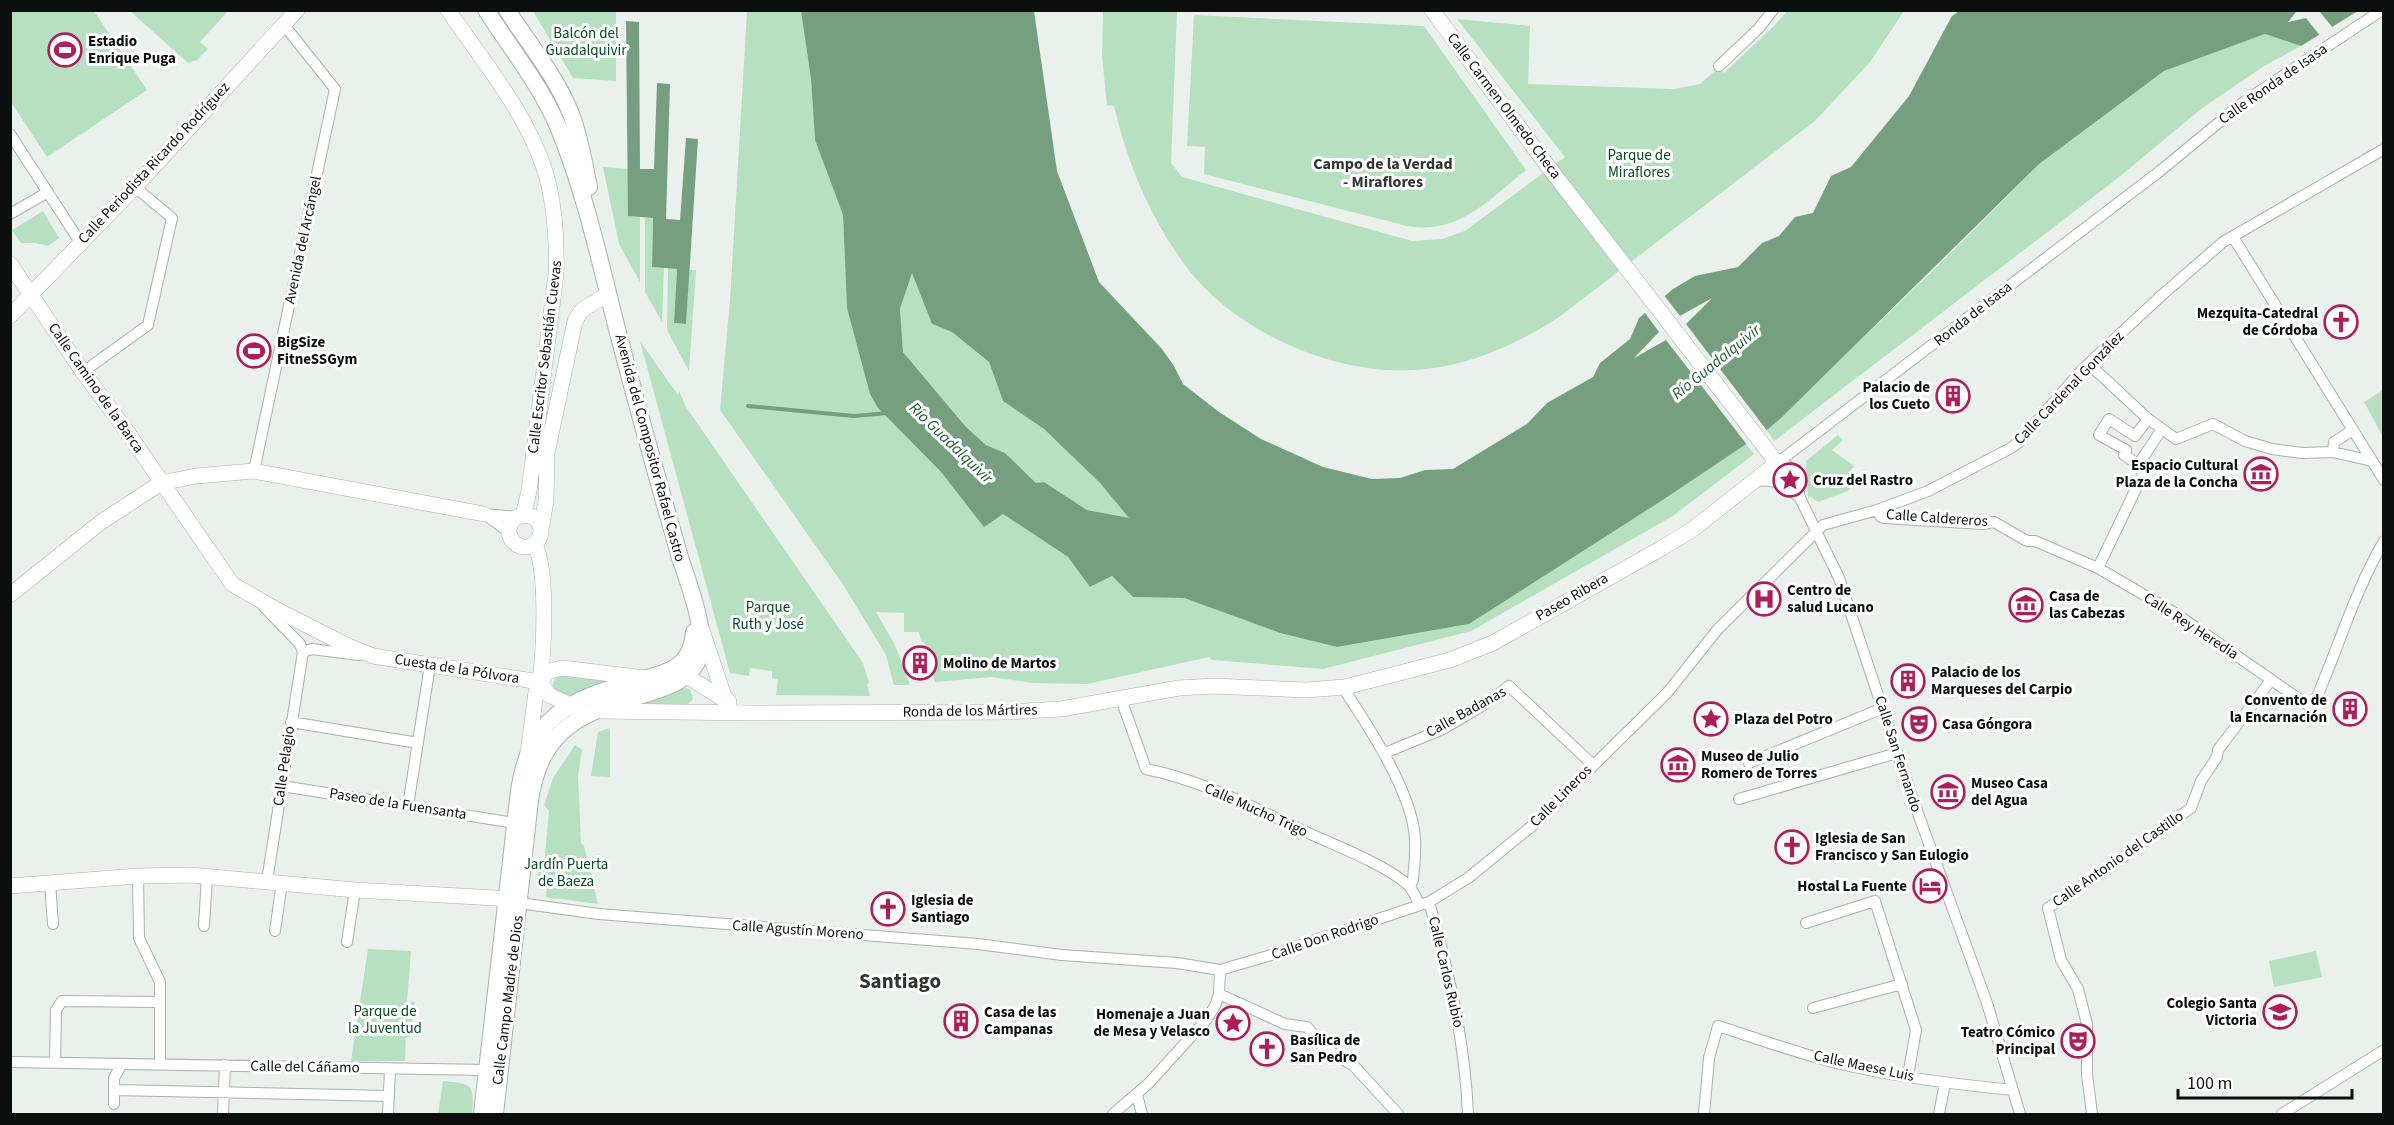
<svg xmlns="http://www.w3.org/2000/svg" width="2394" height="1125" font-family="'Source Sans 3',sans-serif">
	<style>
		.green { fill: #b6e0bf }
		.water { fill: #769f80; fill-rule: evenodd }
		.pier { fill: #eaf1ec }
		.lines { fill: none; stroke-linecap: round; stroke-linejoin: round }
		.stream { stroke: #769f80; stroke-width: 4 }
		.street-casing { stroke: #aab0ab; stroke-width: 12 }
		.secondary-casing { stroke: #aab0ab; stroke-width: 16 }
		.primary-casing { stroke: #aab0ab; stroke-width: 18 }
		.street { stroke: #fff; stroke-width: 10 }
		.secondary { stroke: #fff; stroke-width: 15 }
		.primary { stroke: #fff; stroke-width: 16 }
		.labels { text-anchor: middle; dominant-baseline: central; stroke-width: 6; stroke-linejoin: round; paint-order: stroke }
		.park-label { font-size: 15px; fill: #034b23; stroke: #fff }
		.poi-label { font-size: 15px; font-weight: bold; fill: #0d0f0e; stroke: #fff; text-anchor: start }
		.street-label { font-size: 15px; fill: #0d0f0e; stroke: #fff }
		.neighbourhood-label { font-size: 16px; font-weight: bold; fill: #303531; stroke: #fff }
		.water-label { font-size: 16px; font-style: italic; fill: #1d5d33; stroke: #fff }
		.district-label { font-size: 21px; font-weight: bold; fill: #303531; stroke: #fff }
	</style>
	<rect width="100%" height="100%" fill="#eaf1ec"/>
	<path class="green" d="M 801,10 L 811,79 L 815,140 L 843,215 L 847,308 L 878,408 L 941,472 L 984,526 L 1002,513 L 1068,557 L 1090,587 L 1112,576 L 1133,597 L 1184,598 L 1280,633 L 1337,647 L 1469,624 L 1746,444 L 1754,454 L 1673,516 L 1471,631 L 1323,669 L 1212,660 L 1209,657 L 1087,684 L 1033,683 L 991,677 L 935,682 L 924,642 L 921,641 L 919,632 L 904,632 L 904,613 L 876,612 L 894,643 L 910,685 L 894,685 L 886,655 L 844,586 L 720,410 L 730,300 L 747,11 Z
		M 10,11 L 94,11 L 147,90 L 47,157 L 11,102 Z
		M 130,11 L 228,11 L 200,42 L 208,49 L 197,60 L 188,63 Z
		M 533,11 L 616,11 L 616,81 L 573,78 Z
		M 1103,11 L 1177,11 L 1171,163 L 1182,177 L 1412,241 L 1442,239 L 1465,231 L 1565,157 L 1457,19 L 1530,26 L 1528,84 L 1674,89 L 1700,84 L 1718,68 L 1724,73 L 1774,26 L 1787,11 L 1904,11 L 1870,62 L 1815,121 L 1559,317 C 1519,343 1474,364 1426,369 C 1343,379 1239,335 1188,269 C 1151,220 1128,165 1114,106 L 1107,105 L 1102,56 Z
		M 1194,15 L 1424,26 L 1526,170 C 1488,200 1459,235 1407,226 L 1204,174 L 1205,147 L 1187,146 Z
		M 2265,34 L 2301,46 L 2264,66 L 2201,109 L 2118,178 L 1774,441 L 1767,430 L 1949,255 L 2039,164 L 2164,71 Z
		M 603,167 L 628,169 L 628,216 L 640,217 L 640,282 L 619,244 Z
		M 43,211 L 59,238 L 48,246 L 36,243 L 21,243 L 12,230 Z
		M 645,218 L 653,218 L 652,267 L 664,268 L 662,322 L 645,292 Z
		M 668,268 L 677,269 L 674,323 L 686,324 L 689,270 L 696,270 L 689,371 L 667,330 Z
		M 912,272 L 932,324 L 952,332 L 989,362 L 1003,401 L 1044,429 L 1100,483 L 1130,519 L 1087,510 L 1044,482 L 1036,483 L 1005,453 L 986,445 L 966,427 L 903,352 L 900,309 Z
		M 640,341 L 678,395 L 679,391 L 686,407 L 863,663 L 869,683 L 867,684 L 870,696 L 776,695 L 778,679 L 772,678 L 772,671 L 750,668 L 749,676 L 730,673 Z
		M 2383,390 L 2383,437 L 2364,402 Z
		M 1838,435 L 1843,440 L 1832,450 L 1854,466 L 1850,471 L 1858,478 L 1848,491 L 1818,502 L 1810,496 L 1808,499 L 1806,461 Z
		M 562,675 L 609,680 L 567,696 L 556,692 L 553,685 L 555,678 Z
		M 685,688 L 690,689 L 693,699 L 686,706 L 632,705 Z
		M 610,728 L 610,777 L 591,776 L 598,732 Z
		M 575,745 L 582,750 L 578,776 L 581,843 L 584,846 L 598,904 L 546,897 L 547,888 L 537,887 L 538,873 L 544,866 L 549,811 L 544,805 L 553,778 Z
		M 368,949 L 411,951 L 407,1002 L 415,1002 L 410,1037 L 406,1037 L 405,1061 L 351,1061 Z
		M 2316,951 L 2322,977 L 2274,987 L 2269,961 Z
		M 443,1081 C 472,1083 475,1085 472,1114 L 438,1114 Z"/>
	<path class="water" d="M 801,11 L 1034,11 L 1057,171 L 1099,282 L 1162,349 L 1174,366 L 1183,384 L 1219,412 L 1261,439 L 1323,467 L 1372,479 L 1400,478 L 1425,470 L 1453,469 L 1527,424 L 1547,403 L 1593,377 L 1600,363 L 1630,339 L 1639,318 L 1673,289 L 1695,276 L 1738,267 L 1762,243 L 1779,236 L 1795,217 L 1813,213 L 1831,176 L 1851,167 L 1909,96 L 1952,16 L 1959,11 L 2297,11 L 2289,22 L 2319,11 L 2358,11 L 2301,46 L 2265,34 L 2164,71 L 2039,164 L 1782,417 L 1767,430 L 1661,501 L 1469,624 L 1337,647 L 1280,633 L 1184,598 L 1133,597 L 1112,576 L 1090,587 L 1068,557 L 1003,514 L 984,527 L 941,472 L 878,408 L 870,394 L 847,308 L 843,215 L 815,140 L 811,79 ZM 912,273 L 932,324 L 952,332 L 989,362 L 1003,401 L 1044,429 L 1100,483 L 1129,518 L 1087,510 L 1044,482 L 1036,483 L 1005,453 L 986,445 L 966,427 L 903,352 L 900,309 ZM 1711,299 L 1677,332 L 1636,357 L 1669,324 Z
		M 626,21 L 639,22 L 640,169 L 654,169 L 657,83 L 670,84 L 666,219 L 680,220 L 686,138 L 698,139 L 686,324 L 674,323 L 677,269 L 652,267 L 653,218 L 628,216 Z"/>
	<path class="pier" d="M 2313,10 L 2319,11 L 2333,28 L 2321,37 L 2306,18 L 2288,22 L 2297,11 L 2300,11 L 2295,18 Z
		M 1663,294 L 1680,316 L 1712,298 L 1686,324 L 1768,432 L 1748,446 L 1666,340 L 1634,358 L 1659,332 L 1643,310 Z"/>
	<g class="lines">
		<path class="stream" d="M 748,406 L 854,416 L 888,413"/>
		<defs>
			<path id="street" d="M 1719,66 L 1759,28 L 1773,10
				M 10,134 L 80,242
				M 10,214 L 48,192
				M 2233,237 L 2384,480
				M 2089,364 L 2147,418 L 2176,439 L 2213,424 L 2245,441 L 2272,449 L 2302,453 L 2333,452 L 2372,461
				M 83,372 L 148,325 L 172,218 L 135,187
				M 2333,452 L 2334,442 L 2353,430
				M 1777,463 L 2160,171 L 2245,101 L 2382,10
				M 1777,463 L 1788,466 L 1794,471 L 1800,498 L 1839,578 L 1912,797 L 1987,1003 L 2020,1114
				M 2138,465 L 2162,429
				M 254,471 L 335,89 L 284,25
				M 1755,482 C 1774,477 1787,486 1800,498
				M 1877,510 L 1881,517 L 1884,518 L 1983,524 L 1994,522 L 2027,541 L 2035,541 L 2098,568 L 2175,613 L 2312,708 C 2337,653 2353,594 2384,541
				M 484,514 L 518,517
				M 487,516 L 509,532
				M 2098,568 L 2143,474 L 2142,467 L 2124,455 L 2126,450 L 2099,435 L 2109,419 L 2135,436 L 2148,419
				M 264,607 L 300,644 L 303,652
				M 303,652 L 312,649 L 359,655
				M 1345,687 L 1347,694 C 1371,730 1413,795 1415,839 C 1416,852 1414,867 1413,880 L 1410,886
				M 1121,699 L 1146,769 C 1206,781 1261,812 1315,836 C 1342,848 1387,866 1408,885 C 1413,890 1416,898 1420,905
				M 291,722 L 418,743
				M 1385,753 L 1443,729 L 1485,704 L 1509,686 L 1592,764
				M 1749,763 L 1883,708
				M 282,786 L 515,823
				M 1739,799 L 1897,753
				M 408,806 L 430,665
				M 138,876 L 139,938 L 160,982 L 160,1065
				M 267,881 L 303,652
				M 50,883 L 53,924
				M 1429,902 C 1449,972 1465,1042 1468,1114
				M 519,903 L 599,914 L 978,944 L 1062,955 L 1177,963 L 1220,970 L 1268,956 L 1429,902 L 1468,878 L 1532,826 L 1667,693 L 1718,629 L 1823,525 L 1877,510 L 1928,491 L 2011,448 L 2019,442 L 2082,370 L 2105,348 L 2162,295 L 2223,242 L 2384,149
				M 1806,923 L 1875,901 L 1916,1030 L 1908,1076
				M 204,926 L 207,876
				M 275,931 L 282,882
				M 347,942 L 355,890
				M 1219,994 L 1285,1024 L 1307,1027 L 1324,1048 L 1354,1066 L 1398,1114
				M 1813,1008 L 1902,984
				M 10,1062 L 487,1070
				M 55,1062 L 56,1010 L 62,1001 L 160,1002
				M 122,1064 L 114,1078 L 114,1090 L 389,1096
				M 114,1090 L 114,1104
				M 1137,1095 L 1142,1114
				M 223,1114 L 225,1065
				M 388,1114 L 390,1069
				M 1113,1114 L 1149,1083 L 1206,1020 L 1215,1006 L 1219,994 L 1220,970
				M 1704,1114 L 1709,1058 L 1718,1026 C 1765,1041 1811,1058 1859,1068 C 1910,1079 1962,1085 2013,1090
				M 1939,1114 L 1945,1083
				M 2092,1114 L 2087,1075 L 2087,1024 L 2078,989 L 2061,960 L 2048,908 L 2105,870 L 2191,808 L 2201,781 L 2217,757 L 2218,750 L 2271,680
				M 2282,1114 L 2384,1050"/>
			<path id="secondary" d="M 448,10 C 482,60 525,111 544,168 C 555,202 557,238 556,274 L 529,491 L 523,516
				M 10,264 L 83,372 L 126,430 L 232,584 L 277,610 L 348,646 L 373,656 L 540,682
				M 10,316 L 135,187 L 297,10
				M509 531a16 16 0 1 1 32 0a16 16 0 1 1-32 0Z
				M 541,530 L 546,501 L 547,453 L 575,321 L 582,310 L 608,294
				M 535,544 C 548,573 544,648 540,682
				M 10,595 L 101,522 L 161,483 L 196,476 L 254,471 L 484,514
				M 702,630 L 724,696 L 729,702
				M 677,670 L 728,702
				M 540,682 L 549,695 L 578,709
				M 602,711 L 755,713 L 1008,712 L 1061,709 L 1179,688 L 1213,686 L 1306,690 L 1345,687 L 1450,660 L 1493,643 L 1662,548 L 1693,529 L 1777,463 L 1547,165 L 1432,10
				M 528,752 L 536,692 L 547,672 L 562,668 L 645,678
				M 10,886 L 138,876 L 191,875 L 355,890 L 495,898 L 516,902"/>
			<path id="primary" d="M 486,10 C 511,49 542,87 559,129 C 584,190 599,257 615,321 C 635,399 657,477 679,554 C 687,581 711,637 697,662 C 687,680 670,686 652,692 C 586,712 542,723 530,800 L 495,1114
				M 507,10 C 529,44 556,76 571,114 C 580,137 584,163 589,187
				M 482,1114 L 519,791 C 530,717 567,701 632,682 C 646,678 664,675 676,667 C 688,659 693,645 694,632"/>
		</defs>
		<use href="#street" class="street-casing"/>
		<use href="#secondary" class="secondary-casing"/>
		<use href="#primary" class="primary-casing"/>
		<use href="#street" class="street"/>
		<use href="#secondary" class="secondary"/>
		<use href="#primary" class="primary"/>
	</g>
	<defs>
		<symbol id="stadium-ring" viewBox="-11 -11 22 22"><circle r="9.5" fill="#fff" stroke="#ad1f5b" stroke-width="1.5"/><path d="M0-5a6.5 5 0 1 0 0 10a6.5 5 0 1 0 0-10ZM-3.5-1.8h7v3.6h-7Z" fill="#ad1f5b"/></symbol>
		<symbol id="church-ring" viewBox="-11 -11 22 22"><circle r="9.5" fill="#fff" stroke="#ad1f5b" stroke-width="1.5"/><path d="M-1.2-6h2.4v3.5h3.3v2.4h-3.3V6h-2.4V-.1h-3.3v-2.4h3.3Z" fill="#ad1f5b"/></symbol>
		<symbol id="building-ring" viewBox="-11 -11 22 22"><circle r="9.5" fill="#fff" stroke="#ad1f5b" stroke-width="1.5"/><path d="M-4-6H4V6H1V3H-1V6H-4ZM-2.5-4.3h1.7v1.8h-1.7ZM.8-4.3h1.7v1.8H.8ZM-2.5-1h1.7V.8h-1.7ZM.8-1h1.7V.8H.8Z" fill="#ad1f5b"/></symbol>
		<symbol id="museum-ring" viewBox="-11 -11 22 22"><circle r="9.5" fill="#fff" stroke="#ad1f5b" stroke-width="1.5"/><path d="M0-6L6-3V-2H-6V-3ZM-5-1h2V3h-2ZM-1-1h2V3h-2ZM3-1h2V3H3ZM-6 4H6V6H-6Z" fill="#ad1f5b"/></symbol>
		<symbol id="sight-ring" viewBox="-11 -11 22 22"><circle r="9.5" fill="#fff" stroke="#ad1f5b" stroke-width="1.5"/><path d="M0-6L1.8-2.2L6-1.7L2.9 1.2L3.7 5.4L0 3.3L-3.7 5.4L-2.9 1.2L-6-1.7L-1.8-2.2Z" fill="#ad1f5b"/></symbol>
		<symbol id="hospital-ring" viewBox="-11 -11 22 22"><circle r="9.5" fill="#fff" stroke="#ad1f5b" stroke-width="1.5"/><path d="M-5-5h3v3.5h4V-5h3V5h-3V1.5h-4V5h-3Z" fill="#ad1f5b"/></symbol>
		<symbol id="theatre-ring" viewBox="-11 -11 22 22"><circle r="9.5" fill="#fff" stroke="#ad1f5b" stroke-width="1.5"/><path d="M-5-5.5Q0-4 5-5.5V0Q5 5 0 6Q-5 5-5 0ZM-3.3-2.5H-1v1.5H-3.3ZM1-2.5H3.3v1.5H1ZM-2.8 1Q0 5.5 2.8 1Z" fill="#ad1f5b"/></symbol>
		<symbol id="hotel-ring" viewBox="-11 -11 22 22"><circle r="9.5" fill="#fff" stroke="#ad1f5b" stroke-width="1.5"/><path d="M-6-4.5h1.5V1H6V5H4.5V3h-9V5H-6ZM-4 0a1.8 1.8 0 1 1 3.6 0ZM.5 0V-2.5h3Q6-2.5 6 0Z" fill="#ad1f5b"/></symbol>
		<symbol id="school-ring" viewBox="-11 -11 22 22"><circle r="9.5" fill="#fff" stroke="#ad1f5b" stroke-width="1.5"/><path d="M0-5L7-2L0 1L-7-2ZM-4 1L0 2.5L4 1V4Q0 6-4 4Z" fill="#ad1f5b"/></symbol>
	</defs>
	<g fill-rule="evenodd">
		<use href="#stadium-ring" x="46" y="31" width="38" height="38"/>
		<use href="#church-ring" x="2322" y="303" width="38" height="38"/>
		<use href="#stadium-ring" x="235" y="332" width="38" height="38"/>
		<use href="#building-ring" x="1934" y="377" width="38" height="38"/>
		<use href="#museum-ring" x="2242" y="455" width="38" height="38"/>
		<use href="#sight-ring" x="1771" y="461" width="38" height="38"/>
		<use href="#hospital-ring" x="1745" y="580" width="38" height="38"/>
		<use href="#museum-ring" x="2007" y="586" width="38" height="38"/>
		<use href="#building-ring" x="901" y="644" width="38" height="38"/>
		<use href="#building-ring" x="1889" y="662" width="38" height="38"/>
		<use href="#building-ring" x="2331" y="690" width="38" height="38"/>
		<use href="#sight-ring" x="1692" y="700" width="38" height="38"/>
		<use href="#theatre-ring" x="1900" y="705" width="38" height="38"/>
		<use href="#museum-ring" x="1659" y="746" width="38" height="38"/>
		<use href="#museum-ring" x="1929" y="773" width="38" height="38"/>
		<use href="#church-ring" x="1773" y="828" width="38" height="38"/>
		<use href="#hotel-ring" x="1911" y="867" width="38" height="38"/>
		<use href="#church-ring" x="869" y="890" width="38" height="38"/>
		<use href="#school-ring" x="2261" y="993" width="38" height="38"/>
		<use href="#building-ring" x="942" y="1002" width="38" height="38"/>
		<use href="#sight-ring" x="1214" y="1004" width="38" height="38"/>
		<use href="#theatre-ring" x="2059" y="1022" width="38" height="38"/>
		<use href="#church-ring" x="1248" y="1030" width="38" height="38"/>
	</g>
	<g class="labels">
		<g class="park-label">
			<text x="586" y="33">Balcón del<tspan x="586" dy="17">Guadalquivir</tspan></text>
			<text x="1639" y="155">Parque de<tspan x="1639" dy="17">Miraflores</tspan></text>
			<text x="768" y="607">Parque<tspan x="768" dy="17">Ruth y José</tspan></text>
			<text x="566" y="864">Jardín Puerta<tspan x="566" dy="17">de Baeza</tspan></text>
			<text x="385" y="1011">Parque de<tspan x="385" dy="17">la Juventud</tspan></text>
		</g>
		<g class="poi-label">
			<text x="88" y="41">Estadio<tspan x="88" dy="17">Enrique Puga</tspan></text>
			<text x="2318" y="313" text-anchor="end">Mezquita-Catedral<tspan x="2318" dy="17">de Córdoba</tspan></text>
			<text x="277" y="342">BigSize<tspan x="277" dy="17">FitneSSGym</tspan></text>
			<text x="1930" y="387" text-anchor="end">Palacio de<tspan x="1930" dy="17">los Cueto</tspan></text>
			<text x="2238" y="465" text-anchor="end">Espacio Cultural<tspan x="2238" dy="17">Plaza de la Concha</tspan></text>
			<text x="1813" y="480">Cruz del Rastro</text>
			<text x="1787" y="590">Centro de<tspan x="1787" dy="17">salud Lucano</tspan></text>
			<text x="2049" y="596">Casa de<tspan x="2049" dy="17">las Cabezas</tspan></text>
			<text x="943" y="663">Molino de Martos</text>
			<text x="1931" y="672">Palacio de los<tspan x="1931" dy="17">Marqueses del Carpio</tspan></text>
			<text x="2327" y="700" text-anchor="end">Convento de<tspan x="2327" dy="17">la Encarnación</tspan></text>
			<text x="1734" y="719">Plaza del Potro</text>
			<text x="1942" y="724">Casa Góngora</text>
			<text x="1701" y="756">Museo de Julio<tspan x="1701" dy="17">Romero de Torres</tspan></text>
			<text x="1971" y="783">Museo Casa<tspan x="1971" dy="17">del Agua</tspan></text>
			<text x="1815" y="838">Iglesia de San<tspan x="1815" dy="17">Francisco y San Eulogio</tspan></text>
			<text x="1907" y="886" text-anchor="end">Hostal La Fuente</text>
			<text x="911" y="900">Iglesia de<tspan x="911" dy="17">Santiago</tspan></text>
			<text x="2257" y="1003" text-anchor="end">Colegio Santa<tspan x="2257" dy="17">Victoria</tspan></text>
			<text x="984" y="1012">Casa de las<tspan x="984" dy="17">Campanas</tspan></text>
			<text x="1210" y="1014" text-anchor="end">Homenaje a Juan<tspan x="1210" dy="17">de Mesa y Velasco</tspan></text>
			<text x="2055" y="1032" text-anchor="end">Teatro Cómico<tspan x="2055" dy="17">Principal</tspan></text>
			<text x="1290" y="1040">Basílica de<tspan x="1290" dy="17">San Pedro</tspan></text>
		</g>
		<g class="street-label">
			<text transform="translate(2273 84) rotate(-35)">Calle Ronda de Isasa</text>
			<text transform="translate(1504 106) rotate(53)">Calle Carmen Olmedo Checa</text>
			<text transform="translate(154 163) rotate(-47)">Calle Periodista Ricardo Rodríguez</text>
			<text transform="translate(303 240) rotate(-78)">Avenida del Arcángel</text>
			<text transform="translate(1973 314) rotate(-38)">Ronda de Isasa</text>
			<text transform="translate(545 357) rotate(-83)">Calle Escritor Sebastián Cuevas</text>
			<text transform="translate(96 388) rotate(55)">Calle Camino de la Barca</text>
			<text transform="translate(2069 388) rotate(-46)">Calle Cardenal González</text>
			<text transform="translate(650 448) rotate(75)">Avenida del Compositor Rafael Castro</text>
			<text transform="translate(1937 518) rotate(4)">Calle Caldereros</text>
			<text transform="translate(1572 597) rotate(-30)">Paseo Ribera</text>
			<text transform="translate(2191 626) rotate(33)">Calle Rey Heredia</text>
			<text transform="translate(457 669) rotate(9)">Cuesta de la Pólvora</text>
			<text transform="translate(970 711) rotate(-1)">Ronda de los Mártires</text>
			<text transform="translate(1466 712) rotate(-29)">Calle Badanas</text>
			<text transform="translate(1898 754) rotate(72)">Calle San Fernando</text>
			<text transform="translate(284 766) rotate(-82)">Calle Pelagio</text>
			<text transform="translate(1561 796) rotate(-45)">Calle Lineros</text>
			<text transform="translate(398 804) rotate(9)">Paseo de la Fuensanta</text>
			<text transform="translate(1256 810) rotate(24)">Calle Mucho Trigo</text>
			<text transform="translate(2118 859) rotate(-35)">Calle Antonio del Castillo</text>
			<text transform="translate(798 930) rotate(4)">Calle Agustín Moreno</text>
			<text transform="translate(1325 937) rotate(-19)">Calle Don Rodrigo</text>
			<text transform="translate(1446 972) rotate(77)">Calle Carlos Rubio</text>
			<text transform="translate(508 1000) rotate(-83)">Calle Campo Madre de Dios</text>
			<text transform="translate(1864 1066) rotate(12)">Calle Maese Luis</text>
			<text transform="translate(305 1067) rotate(1)">Calle del Cáñamo</text>
		</g>
		<g class="neighbourhood-label">
			<text x="1383" y="164">Campo de la Verdad<tspan x="1383" dy="18">- Miraflores</tspan></text>
		</g>
		<g class="water-label">
			<text transform="translate(1716 362) rotate(-39)">Río Guadalquivir</text>
			<text transform="translate(951 443) rotate(44)">Río Guadalquivir</text>
		</g>
		<g class="district-label">
			<text x="900" y="981">Santiago</text>
		</g>
	</g>
	<rect width="2394" height="1125" fill="none" stroke="#0d0f0e" stroke-width="24"/>
	<path d="M2178 1089v9h174v-9" fill="none" stroke="#0d0f0e" stroke-width="3"/>
	<text x="2187" y="1089" font-size="18" fill="#0d0f0e" stroke="#ffffff" stroke-width="4.5" paint-order="stroke">100 m</text>
</svg>
